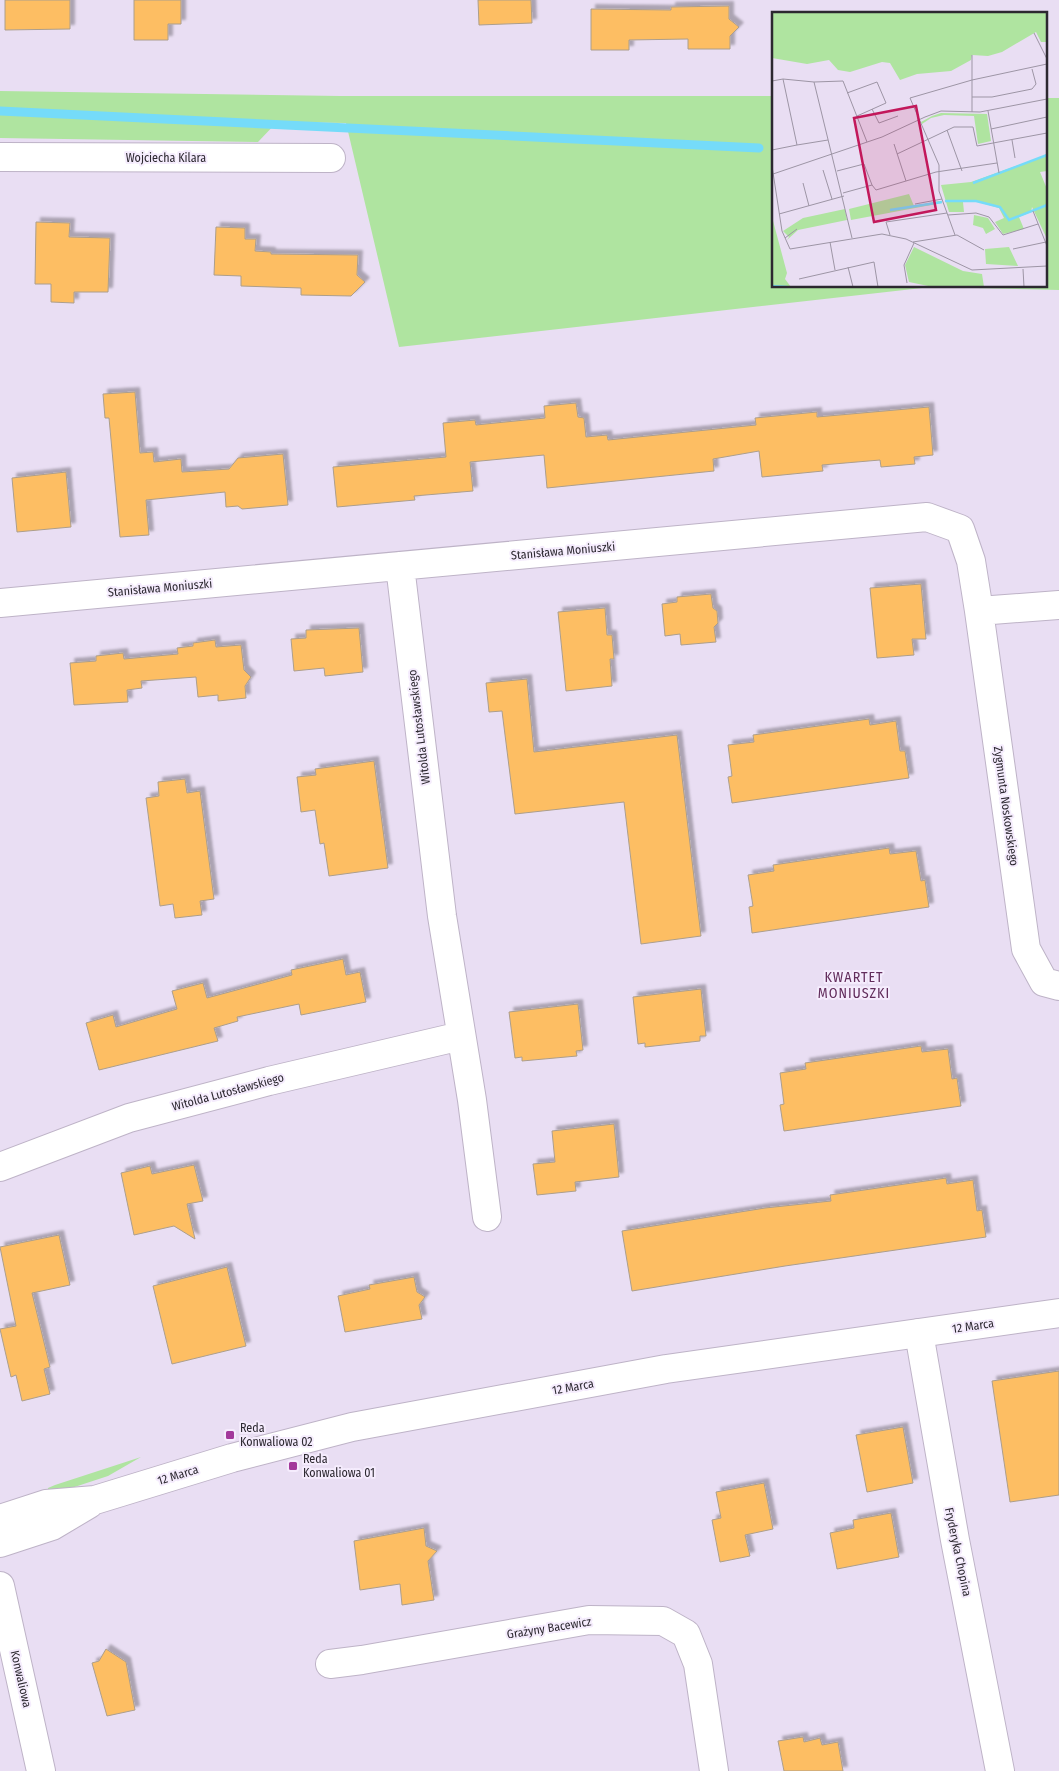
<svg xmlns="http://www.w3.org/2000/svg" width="1059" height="1771" font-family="'Fira Sans Condensed',sans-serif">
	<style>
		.green { fill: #afe4a0 }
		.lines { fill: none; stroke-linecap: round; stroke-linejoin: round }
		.stream { stroke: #75dbf9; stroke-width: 9 }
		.building { fill: #fdbe63; stroke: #ac9e8c; filter: url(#shadow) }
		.minor-casing { stroke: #beb3c7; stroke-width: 30 }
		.tertiary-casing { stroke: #beb3c7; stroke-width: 30 }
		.minor { stroke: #fff; stroke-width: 28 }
		.tertiary { stroke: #fff; stroke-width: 28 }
		.poi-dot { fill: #a3399b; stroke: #f5ecfd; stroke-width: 2 }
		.labels { text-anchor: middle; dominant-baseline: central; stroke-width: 4; stroke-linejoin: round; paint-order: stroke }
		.street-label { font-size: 12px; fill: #2c2830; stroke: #f5ecfd }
		.poi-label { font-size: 12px; fill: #2c2830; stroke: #f5ecfd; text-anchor: start }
		.neighbourhood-label { font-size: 14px; letter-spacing: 1px; fill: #622d5c; stroke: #f5ecfd }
		.inset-river { fill: none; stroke: #75dbf9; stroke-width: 2.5 }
		.inset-road { fill: none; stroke: #9d95a5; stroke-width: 1 }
		.view { fill: #c2185b; fill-opacity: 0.15; stroke: #c2185b; stroke-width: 2.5 }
		.inset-edge { fill: none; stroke: #2c2830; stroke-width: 2.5 }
	</style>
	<defs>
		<filter id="shadow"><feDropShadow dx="4.5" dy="-4.5" stdDeviation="1" flood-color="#0004"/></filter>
	</defs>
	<rect width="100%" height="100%" fill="#e9def3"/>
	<path class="green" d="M 0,91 L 340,96 L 773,96 L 773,286 L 1045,286 L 1045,98 L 1059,98 L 1059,290 L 931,287 L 399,347 L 346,123 L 277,122 L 258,142 L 0,138 Z
		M 141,1457 L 108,1476 L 47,1496 L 48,1488 L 55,1485 Z"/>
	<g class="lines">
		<path class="stream" d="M 0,111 L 759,148"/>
	</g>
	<path class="building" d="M 5,0 L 70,0 L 70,29 L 5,30 Z
		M 134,0 L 181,0 L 181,24 L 168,24 L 168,40 L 134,40 Z
		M 478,0 L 531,0 L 532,23 L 479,25 Z
		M 729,6 L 729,19 L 739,27 L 730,36 L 730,49 L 688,49 L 688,39 L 629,40 L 629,50 L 591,50 L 591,9 L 671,10 L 671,7 Z
		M 36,222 L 70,223 L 69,237 L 110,238 L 108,292 L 74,292 L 74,303 L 51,302 L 51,284 L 35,284 Z
		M 216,227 L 245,228 L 245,239 L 256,239 L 255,251 L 271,252 L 271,254 L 358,255 L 357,275 L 365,282 L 351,296 L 301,295 L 301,288 L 241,286 L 241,276 L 214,275 Z
		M 135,392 L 140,453 L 153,452 L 154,462 L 181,459 L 182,472 L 229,469 L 238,458 L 283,454 L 288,505 L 242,509 L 238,506 L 226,507 L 225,492 L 146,500 L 149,535 L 120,537 L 109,418 L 105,418 L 103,394 Z
		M 576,403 L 578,417 L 584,418 L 586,437 L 607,435 L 608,440 L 756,425 L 755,418 L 817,412 L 817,417 L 929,407 L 933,455 L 914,457 L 915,464 L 881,467 L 880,460 L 822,465 L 823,471 L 762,477 L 759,451 L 713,459 L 714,471 L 547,488 L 544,455 L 470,462 L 473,491 L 414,496 L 415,500 L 337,507 L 333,467 L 446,457 L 443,423 L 475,420 L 476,425 L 545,418 L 544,406 Z
		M 66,472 L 71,527 L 17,532 L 12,478 Z
		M 921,584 L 926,639 L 912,639 L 914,655 L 877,658 L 870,588 Z
		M 711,594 L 713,608 L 717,611 L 718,623 L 714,627 L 716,642 L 681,645 L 680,634 L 665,636 L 662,604 L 677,602 L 677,597 Z
		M 605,608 L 607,635 L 612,635 L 614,659 L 610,659 L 612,686 L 566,691 L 558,612 Z
		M 359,628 L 363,672 L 325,676 L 324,668 L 294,671 L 291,639 L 306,638 L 306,630 Z
		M 215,640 L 216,647 L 241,645 L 244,670 L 251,677 L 245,686 L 246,698 L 218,701 L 218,695 L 198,697 L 196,677 L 141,681 L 142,688 L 127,690 L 128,702 L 74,705 L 70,663 L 96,661 L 96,656 L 123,653 L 124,659 L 178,654 L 177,648 L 193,646 L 193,643 Z
		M 527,679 L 534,752 L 677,735 L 701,936 L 641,944 L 624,802 L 515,814 L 502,711 L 489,712 L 486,683 Z
		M 869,719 L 870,725 L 896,721 L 900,751 L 905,751 L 909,778 L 732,803 L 728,777 L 732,776 L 728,745 L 754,742 L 753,735 Z
		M 374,761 L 388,868 L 329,876 L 324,843 L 320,844 L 315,810 L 301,812 L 297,777 L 316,775 L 315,769 Z
		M 185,779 L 187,793 L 200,791 L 214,899 L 200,901 L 202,915 L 175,918 L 173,904 L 160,906 L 146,798 L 159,796 L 158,782 Z
		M 889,848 L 890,854 L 916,851 L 921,881 L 925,880 L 929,907 L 752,933 L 749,907 L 753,906 L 748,875 L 774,871 L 773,865 Z
		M 343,959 L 346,975 L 360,972 L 366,1002 L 301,1015 L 299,1004 L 237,1017 L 238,1021 L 214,1028 L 218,1041 L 99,1070 L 86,1023 L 113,1015 L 116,1027 L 177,1009 L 172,991 L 203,983 L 207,998 L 292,975 L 291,970 Z
		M 701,989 L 706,1036 L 700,1036 L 700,1041 L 645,1047 L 645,1043 L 638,1044 L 633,997 Z
		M 578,1004 L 583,1050 L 576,1051 L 577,1056 L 522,1061 L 522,1057 L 515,1058 L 509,1012 Z
		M 921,1046 L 922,1052 L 948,1049 L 952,1079 L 957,1078 L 961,1106 L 784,1131 L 780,1105 L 784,1104 L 780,1073 L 806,1069 L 805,1063 Z
		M 614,1124 L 619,1177 L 575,1182 L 576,1191 L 537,1195 L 533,1164 L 555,1162 L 552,1131 Z
		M 194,1165 L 203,1201 L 187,1204 L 195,1239 L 174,1226 L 134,1235 L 121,1173 L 150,1166 L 152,1174 Z
		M 946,1178 L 947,1184 L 973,1180 L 977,1211 L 982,1210 L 986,1237 L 785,1266 L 632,1291 L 622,1231 L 765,1208 L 831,1201 L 830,1195 Z
		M 59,1235 L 70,1285 L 32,1293 L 50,1367 L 44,1369 L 50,1394 L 22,1401 L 16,1375 L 11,1377 L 0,1329 L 16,1326 L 0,1247 Z
		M 227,1267 L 246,1346 L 172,1364 L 153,1286 Z
		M 414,1277 L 417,1292 L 425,1297 L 419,1305 L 422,1319 L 345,1332 L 338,1296 L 370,1289 L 369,1285 Z
		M 1059,1371 L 1059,1495 L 1010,1502 L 992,1381 Z
		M 903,1427 L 913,1483 L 867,1492 L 856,1435 Z
		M 764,1483 L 773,1529 L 745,1535 L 750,1556 L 720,1562 L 712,1520 L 721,1518 L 716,1492 Z
		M 891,1513 L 899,1557 L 837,1569 L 830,1533 L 854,1528 L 853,1520 Z
		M 424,1528 L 426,1546 L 437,1551 L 428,1561 L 434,1600 L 402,1605 L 400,1584 L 360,1590 L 354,1541 Z
		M 106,1649 L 126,1662 L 135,1710 L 107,1716 L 92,1663 L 99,1661 Z
		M 803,1737 L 804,1742 L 820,1738 L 822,1745 L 838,1742 L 843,1771 L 784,1771 L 778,1741 Z"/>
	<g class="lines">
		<defs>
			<path id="minor" d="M 0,157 L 331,158
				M 400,566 L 442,916 L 472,1100 L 487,1217
				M 0,603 L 927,517 L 960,529 L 971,561 L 979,611 L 1059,605
				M 979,611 L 1026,949 L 1044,982 L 1059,986
				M 0,1167 L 129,1118 L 269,1081 L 461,1036
				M 919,1333 L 955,1540 L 1000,1771
				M 0,1586 L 41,1771
				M 330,1664 L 362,1660 L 589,1620 L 663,1621 L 686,1634 L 698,1664 L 714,1771"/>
			<path id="tertiary" d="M 0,1519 L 46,1504 L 95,1500 L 232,1458 L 352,1427 L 666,1369 L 1059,1313
				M 0,1543 L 52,1526 L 89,1504"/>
		</defs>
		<use href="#minor" class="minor-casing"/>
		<use href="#tertiary" class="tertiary-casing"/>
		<use href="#minor" class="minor"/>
		<use href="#tertiary" class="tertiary"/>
	</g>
	<g class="poi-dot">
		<rect x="225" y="1430" width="10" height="10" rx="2.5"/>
		<rect x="288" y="1461" width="10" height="10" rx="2.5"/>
	</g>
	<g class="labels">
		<g class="street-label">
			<text x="166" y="158">Wojciecha Kilara</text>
			<text transform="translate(563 551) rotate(-5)">Stanisława Moniuszki</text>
			<text transform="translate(160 588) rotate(-5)">Stanisława Moniuszki</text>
			<text transform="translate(419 727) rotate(-97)">Witolda Lutosławskiego</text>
			<text transform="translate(1006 806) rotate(82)">Zygmunta Noskowskiego</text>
			<text transform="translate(228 1092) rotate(-15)">Witolda Lutosławskiego</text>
			<text transform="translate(973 1326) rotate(-8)">12 Marca</text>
			<text transform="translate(573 1387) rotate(-10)">12 Marca</text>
			<text transform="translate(178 1475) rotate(-17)">12 Marca</text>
			<text transform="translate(958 1552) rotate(78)">Fryderyka Chopina</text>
			<text transform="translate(549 1628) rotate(-9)">Grażyny Bacewicz</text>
			<text transform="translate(21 1679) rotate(77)">Konwaliowa</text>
		</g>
		<g class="poi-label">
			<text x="240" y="1428">Reda<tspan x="240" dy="14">Konwaliowa 02</tspan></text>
			<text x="303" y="1459">Reda<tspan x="303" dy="14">Konwaliowa 01</tspan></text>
		</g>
		<g class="neighbourhood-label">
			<text x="854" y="977">KWARTET<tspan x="854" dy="16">MONIUSZKI</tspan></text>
		</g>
	</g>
	<g transform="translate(772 12)">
		<rect width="275" height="275" fill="#e9def3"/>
		<path d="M 0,0 L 275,0 L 275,30 L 269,30 L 264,20 L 230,40 L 216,44 L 200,43 L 199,48 L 179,59 L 145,62 L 128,68 L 118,51 L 110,50 L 78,60 L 66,58 L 57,48 L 35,52 L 0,46 ZM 169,101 L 215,102 L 219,129 L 206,132 L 202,104 L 172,103 L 159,106 L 150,112 L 156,125 L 149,110 L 160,104 ZM 275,143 L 275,159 L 268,160 L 275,177 L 275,227 L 260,195 L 259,200 L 247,205 L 252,217 L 231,222 L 223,210 L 232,206 L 227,196 L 206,190 L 191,190 L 192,200 L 177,200 L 169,173 L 199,170 ZM 137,182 L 142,194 L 167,189 L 170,191 L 79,208 L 77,197 ZM 73,197 L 75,208 L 26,218 L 15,228 L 17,225 L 11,219 L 31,206 ZM 202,203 L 216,206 L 223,217 L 214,222 L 211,216 L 201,213 ZM 0,205 L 15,261 L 13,267 L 19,275 L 0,275 ZM 142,235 L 191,259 L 210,262 L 212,275 L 161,275 L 137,270 L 133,253 ZM 237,235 L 246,254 L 214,252 L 213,237 Z" fill="#afe4a0"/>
		<path class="inset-river" d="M 201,171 L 275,143M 173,189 L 204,189 L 228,195 L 237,208 L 275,193M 118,198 L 170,190M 0,274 L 15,275"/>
		<path class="inset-road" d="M 262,21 L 275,47M 11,67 L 42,70 L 80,226M 0,69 L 11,67 L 25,133 L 56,128M 42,70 L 71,69 L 95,130M 75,81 L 105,70 L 114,91 L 85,104M 200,85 L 220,85 L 260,77 L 264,72 L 260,57M 100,97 L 107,111 L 126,104M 216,99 L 227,161M 200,100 L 200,43M 153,105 L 169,99 L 208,100 L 275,87M 219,117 L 275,105M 175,118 L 190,159M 240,128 L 243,146M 122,132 L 134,169M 0,138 L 25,133M 125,142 L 182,115 L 201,115 L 205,134 L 275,121M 0,154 L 10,219 L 18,237 L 110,222 L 134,227 L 200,258 L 275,254M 51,158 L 60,187M 65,159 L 92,152 L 100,173M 1,162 L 110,125 L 153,105M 31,171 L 37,194M 71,181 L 100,173 L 104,178 L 164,160 L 225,151M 143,192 L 170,187M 261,199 L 275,234M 7,202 L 72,184M 176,203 L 204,201 L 217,205 L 231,223 L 266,212M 118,223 L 114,210 L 175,201M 183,223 L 167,179 L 167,153 L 138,86 L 200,68 L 275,52M 13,226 L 25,217M 58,230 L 63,258M 141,230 L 185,223 L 212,238M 241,237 L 274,230M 76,255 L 81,275M 251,257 L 252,275M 27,267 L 102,250 L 106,275M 135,271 L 132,253 L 142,231"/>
		<path class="view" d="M 144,94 L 164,198 L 102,210 L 82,106 Z"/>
		<rect width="275" height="275" class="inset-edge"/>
	</g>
</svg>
